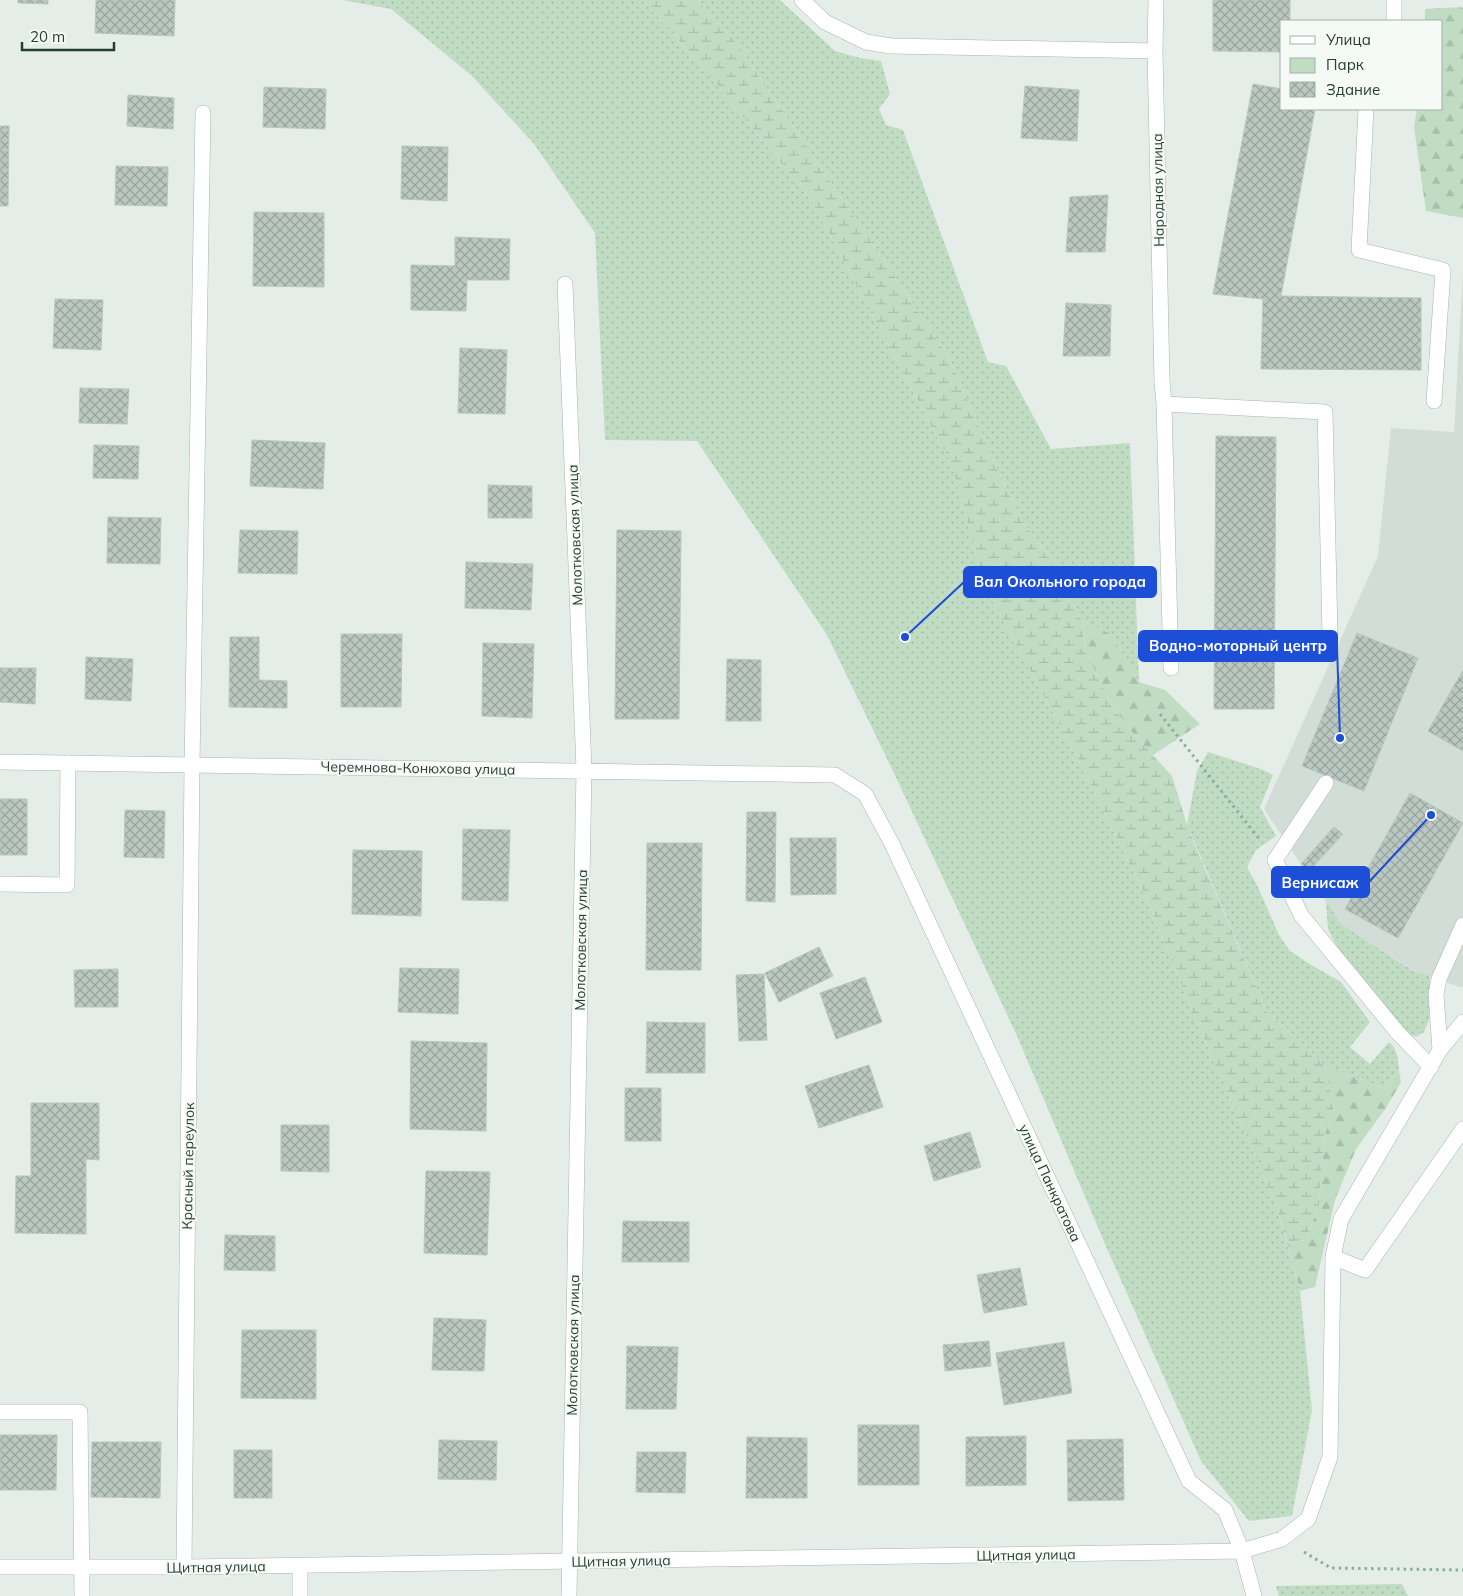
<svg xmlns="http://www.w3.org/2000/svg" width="1463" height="1596" font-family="Mulish,sans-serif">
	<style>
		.built { fill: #d3ddd7 }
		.green { fill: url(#green-dots) }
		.forest { fill: url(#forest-firs) }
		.wetland { fill: url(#wetland-marsh) }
		.building { fill: url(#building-cross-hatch); stroke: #b8c7be }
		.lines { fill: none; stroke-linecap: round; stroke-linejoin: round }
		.service-casing { stroke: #a8b5ae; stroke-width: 16 }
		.minor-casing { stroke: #a8b5ae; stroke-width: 16 }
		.path { stroke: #88ae9c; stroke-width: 3; stroke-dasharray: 2.5 4; stroke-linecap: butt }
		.service { stroke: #fff; stroke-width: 15 }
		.minor { stroke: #fff; stroke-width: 15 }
		.labels { text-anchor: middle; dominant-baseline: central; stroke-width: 4; stroke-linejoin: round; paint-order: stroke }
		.street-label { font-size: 14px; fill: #253e33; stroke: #f6faf7 }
		.leader { fill: none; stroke: #1d4ed8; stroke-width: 2 }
		.callout-dot { fill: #1d4ed8; stroke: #f6faf7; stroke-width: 2 }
		.callout { fill: #1d4ed8; stroke: #1d4ed8; stroke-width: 2 }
		.callout-label { font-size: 15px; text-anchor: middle; font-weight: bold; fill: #fff }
	</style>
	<defs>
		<pattern id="green-dots" width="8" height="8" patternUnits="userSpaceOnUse" patternTransform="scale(1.25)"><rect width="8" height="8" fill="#c0ddc3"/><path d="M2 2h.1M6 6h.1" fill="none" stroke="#a5bfa8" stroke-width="1.8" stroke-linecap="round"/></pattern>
		<pattern id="forest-firs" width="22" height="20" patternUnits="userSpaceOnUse" patternTransform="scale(1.25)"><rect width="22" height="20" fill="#c0ddc3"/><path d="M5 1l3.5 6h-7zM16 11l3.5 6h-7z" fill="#a5bfa8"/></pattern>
		<pattern id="wetland-marsh" width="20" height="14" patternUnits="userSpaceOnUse" patternTransform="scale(1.25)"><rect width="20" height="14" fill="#c0ddc3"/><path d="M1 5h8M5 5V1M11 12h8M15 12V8" fill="none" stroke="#a5bfa8"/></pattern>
		<pattern id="building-cross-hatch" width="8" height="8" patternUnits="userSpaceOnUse" patternTransform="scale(1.25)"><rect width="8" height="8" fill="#bbc8c1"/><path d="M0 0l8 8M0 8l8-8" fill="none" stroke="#98a49d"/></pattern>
	</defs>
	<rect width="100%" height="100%" fill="#e5ede8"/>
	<path class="built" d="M 1463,273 L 1463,986 L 1462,988 L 1413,970 L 1341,924 L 1264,809 L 1378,556 L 1391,428 L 1454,432 Z"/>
	<path class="green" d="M 343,0 L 643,0 L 696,60 L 810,198 L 952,465 L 984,585 L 1079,761 L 1146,898 L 1195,1018 L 1275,1201 L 1300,1291 L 1312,1410 L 1292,1516 L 1249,1521 L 1201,1461 L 1105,1244 L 1017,1036 L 893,771 L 827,635 L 697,441 L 605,440 L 595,233 L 534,144 L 472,76 L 391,9 Z
		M 697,0 L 780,0 L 835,51 L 860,58 L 881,61 L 890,94 L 879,109 L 886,125 L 903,130 L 988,362 L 1006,366 L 1051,449 L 1130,443 L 1139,682 L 1111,634 L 1082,621 L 1049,555 L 1022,521 L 988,448 L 949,357 L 735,41 Z
		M 1208,752 L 1261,769 L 1273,775 L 1260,807 L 1276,836 L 1256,850 L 1247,867 L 1258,887 L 1279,935 L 1290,951 L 1313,966 L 1341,982 L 1370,1022 L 1350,1047 L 1370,1064 L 1389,1042 C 1398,1048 1398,1061 1399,1071 L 1384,1088 L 1325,1066 L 1300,1041 L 1267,1012 L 1187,825 L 1197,771 Z
		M 1326,901 L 1341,924 L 1412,970 L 1430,976 L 1429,1020 L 1424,1032 L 1416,1037 L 1405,1033 L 1342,957 L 1328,929 Z
		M 1402,1584 L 1408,1596 L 1279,1596 L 1276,1586 Z"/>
	<path class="forest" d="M 1460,7 L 1463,8 L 1463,218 L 1426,211 L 1414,127 L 1417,109 L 1442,109 L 1442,21 L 1425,21 L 1425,9 Z
		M 1082,621 L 1111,634 L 1139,682 L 1165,690 L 1200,724 L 1153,755 L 1131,731 L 1113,707 L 1085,651 Z
		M 1325,1066 L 1384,1088 L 1399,1071 L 1401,1082 L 1386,1108 L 1356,1149 L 1335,1200 L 1315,1287 L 1300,1291 L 1287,1243 L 1306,1240 L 1319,1204 L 1325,1134 L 1334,1107 Z"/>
	<path class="wetland" d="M 643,0 L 697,0 L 735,41 L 949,357 L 988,448 L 1022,521 L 1049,555 L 1082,621 L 1085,651 L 1113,707 L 1131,731 L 1172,776 L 1187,825 L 1199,855 L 1267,1012 L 1300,1041 L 1325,1066 L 1334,1107 L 1325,1134 L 1319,1204 L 1306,1240 L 1287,1243 L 1275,1201 L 1195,1018 L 1146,898 L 1079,761 L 984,585 L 952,465 L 810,198 L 696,60 Z"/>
	<path class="building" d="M 18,0 L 48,0 L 48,4 L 18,3 Z
		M 96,0 L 175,0 L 174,36 L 95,33 Z
		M 1213,0 L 1290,0 L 1290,21 L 1282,21 L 1282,52 L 1213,51 Z
		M 1253,84 L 1282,89 L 1282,109 L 1315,109 L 1281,296 L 1421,298 L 1421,370 L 1261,369 L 1263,299 L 1213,294 Z
		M 1025,86 L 1079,90 L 1077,141 L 1021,138 Z
		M 264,87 L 326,89 L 325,129 L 263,127 Z
		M 128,95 L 174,98 L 173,129 L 127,126 Z
		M 0,126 L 9,126 L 8,206 L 0,206 Z
		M 402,146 L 448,147 L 447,201 L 401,199 Z
		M 116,166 L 168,167 L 167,206 L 115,205 Z
		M 1108,195 L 1105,252 L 1066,252 L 1070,197 Z
		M 254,212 L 324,213 L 324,287 L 253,286 Z
		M 455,237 L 510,239 L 509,280 L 467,280 L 466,311 L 411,310 L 411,265 L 455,266 Z
		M 55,299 L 103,300 L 101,350 L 53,348 Z
		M 1066,303 L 1111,305 L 1110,356 L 1063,356 Z
		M 460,348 L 507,350 L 505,414 L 458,413 Z
		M 80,388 L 129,389 L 127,424 L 79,423 Z
		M 1216,436 L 1276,437 L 1274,709 L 1214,709 Z
		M 252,440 L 325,443 L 323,489 L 250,486 Z
		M 94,445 L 139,446 L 138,479 L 93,478 Z
		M 488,485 L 532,486 L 532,518 L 488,518 Z
		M 108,517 L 161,518 L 160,564 L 107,563 Z
		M 240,530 L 298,531 L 297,574 L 238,573 Z
		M 617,530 L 681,531 L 679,719 L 615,719 Z
		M 466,562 L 533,564 L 531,610 L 465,608 Z
		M 1357,633 L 1418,658 L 1364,791 L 1302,766 Z
		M 341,634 L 402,634 L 401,707 L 341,707 Z
		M 230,637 L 259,637 L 259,680 L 287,681 L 287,708 L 229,707 Z
		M 483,643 L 534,644 L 532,718 L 482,716 Z
		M 86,657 L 133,659 L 131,701 L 85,699 Z
		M 727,659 L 761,660 L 761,721 L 726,721 Z
		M 0,668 L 36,668 L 35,704 L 0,702 Z
		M 1463,670 L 1463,751 L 1428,731 Z
		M 1410,793 L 1463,823 L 1398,938 L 1345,909 Z
		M 0,799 L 27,799 L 27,855 L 0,855 Z
		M 125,810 L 165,811 L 164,858 L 124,857 Z
		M 747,812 L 776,812 L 775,902 L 746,901 Z
		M 1334,827 L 1343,834 L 1309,871 L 1301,864 Z
		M 463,829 L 510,830 L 508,901 L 462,900 Z
		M 790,838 L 836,838 L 836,894 L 791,895 Z
		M 647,843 L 702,843 L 701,970 L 646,970 Z
		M 353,850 L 422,851 L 421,916 L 352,914 Z
		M 819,947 L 833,976 L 779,1002 L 765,973 Z
		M 400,968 L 459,969 L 458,1014 L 398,1012 Z
		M 118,969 L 118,1007 L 75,1007 L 74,970 Z
		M 764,974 L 767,1040 L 739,1041 L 736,975 Z
		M 865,977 L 882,1022 L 836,1039 L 820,993 Z
		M 647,1022 L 705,1023 L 705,1073 L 646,1073 Z
		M 411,1041 L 487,1043 L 486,1131 L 410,1129 Z
		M 869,1065 L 883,1107 L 819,1128 L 805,1086 Z
		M 625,1088 L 661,1088 L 661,1141 L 625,1141 Z
		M 31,1103 L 99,1103 L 99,1160 L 86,1159 L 86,1234 L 15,1233 L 16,1176 L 31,1176 Z
		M 281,1125 L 329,1125 L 329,1172 L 281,1171 Z
		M 970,1132 L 981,1167 L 934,1181 L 924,1146 Z
		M 426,1171 L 490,1172 L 487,1255 L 424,1253 Z
		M 623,1221 L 689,1222 L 689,1262 L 622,1262 Z
		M 225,1235 L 275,1236 L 275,1271 L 224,1270 Z
		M 1020,1268 L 1027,1305 L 984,1313 L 977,1275 Z
		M 434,1318 L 486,1320 L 484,1371 L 432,1370 Z
		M 242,1330 L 316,1330 L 316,1399 L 241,1398 Z
		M 989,1341 L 991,1366 L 945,1371 L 943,1345 Z
		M 1064,1342 L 1072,1393 L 1004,1405 L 996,1353 Z
		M 627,1346 L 678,1347 L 676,1409 L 626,1409 Z
		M 858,1425 L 919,1425 L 919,1485 L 858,1485 Z
		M 0,1435 L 57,1435 L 56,1490 L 0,1490 Z
		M 1026,1436 L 1026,1485 L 966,1486 L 966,1437 Z
		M 747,1437 L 807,1438 L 807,1498 L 746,1498 Z
		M 1123,1439 L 1124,1500 L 1068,1501 L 1067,1440 Z
		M 439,1440 L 497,1441 L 496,1480 L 438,1479 Z
		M 92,1442 L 161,1442 L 160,1498 L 91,1497 Z
		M 234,1450 L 272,1450 L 272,1498 L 234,1498 Z
		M 637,1452 L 686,1452 L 685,1493 L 636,1492 Z"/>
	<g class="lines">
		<defs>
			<path id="service" d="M 1394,21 L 1394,0
				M 1366,109 L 1359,250 L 1443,270 L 1434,401
				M 1162,381 L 1164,404 L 1325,412 L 1330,635
				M 1164,404 L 1171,668
				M 192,765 L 203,113
				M 1326,783 L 1275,860 L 1301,915 L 1398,1033 L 1431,1067
				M 0,884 L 67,885 L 68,763
				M 1440,1050 L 1436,994 L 1439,979 L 1463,925
				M 1333,1257 L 1365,1270 L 1463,1129
				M 0,1412 L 80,1412 L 82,1596
				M 1242,1551 L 1282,1539 L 1308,1519 L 1330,1457 L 1333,1257 L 1341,1219 L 1440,1050 L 1463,1022
				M 300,1566 L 300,1596"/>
			<path id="minor" d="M 802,0 L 825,22 L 866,42 L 891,46 L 1155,51
				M 1156,0 L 1155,51 L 1162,381
				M 565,284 L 584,770 L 569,1596
				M 0,762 L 835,775 L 865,794 L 892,844 L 1189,1481 L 1225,1510 L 1242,1551 L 1254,1596
				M 0,1567 L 184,1567 L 1242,1551
				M 184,1567 L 192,765"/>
		</defs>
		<use href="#service" class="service-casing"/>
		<use href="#minor" class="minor-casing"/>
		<path class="path" d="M 1160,714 L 1261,841
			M 1304,1552 L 1331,1568 L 1463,1570"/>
		<use href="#service" class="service"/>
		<use href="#minor" class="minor"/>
	</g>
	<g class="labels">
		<g class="street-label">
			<text transform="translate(1158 190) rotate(-91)">Народная улица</text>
			<text transform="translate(575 535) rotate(-92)">Молотковская улица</text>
			<text transform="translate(418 768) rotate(1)">Черемнова-Конюхова улица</text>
			<text transform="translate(581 940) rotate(-89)">Молотковская улица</text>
			<text transform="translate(188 1166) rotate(-89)">Красный переулок</text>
			<text transform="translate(1050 1183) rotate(65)">улица Панкратова</text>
			<text transform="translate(573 1345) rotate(-89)">Молотковская улица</text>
			<text transform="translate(1026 1555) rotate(-1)">Щитная улица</text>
			<text transform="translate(621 1561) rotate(-1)">Щитная улица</text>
			<text transform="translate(216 1567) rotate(-1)">Щитная улица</text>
		</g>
	</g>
	<path class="leader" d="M905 637L964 582M1340 738L1337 646M1431 815L1369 882"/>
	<g class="callout-dot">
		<circle cx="905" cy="637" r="5"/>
		<circle cx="1340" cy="738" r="5"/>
		<circle cx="1431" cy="815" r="5"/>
	</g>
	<g class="callout">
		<rect x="964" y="567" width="192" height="30" rx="5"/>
		<rect x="1139" y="631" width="198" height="30" rx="5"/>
		<rect x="1272" y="867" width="97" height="30" rx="5"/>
	</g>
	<g class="callout-label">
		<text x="1060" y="587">Вал Окольного города</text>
		<text x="1238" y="651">Водно-моторный центр</text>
		<text x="1320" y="888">Вернисаж</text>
	</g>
	<rect x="1280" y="20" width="162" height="90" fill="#f6faf7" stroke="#a2afa9"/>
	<rect x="1290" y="36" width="25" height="8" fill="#ffffff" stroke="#a2afa9"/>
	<text x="1326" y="45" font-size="15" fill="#253e33">Улица</text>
	<rect x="1290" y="58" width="25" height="15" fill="#c0ddc3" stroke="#a2afa9"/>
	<text x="1326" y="70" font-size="15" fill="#253e33">Парк</text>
	<rect x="1290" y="82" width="25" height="15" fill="url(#building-cross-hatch)" stroke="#a2afa9"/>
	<text x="1326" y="95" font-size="15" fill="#253e33">Здание</text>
	<path d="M22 42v8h92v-8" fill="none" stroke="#253e33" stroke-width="2.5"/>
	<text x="30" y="42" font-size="15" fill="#253e33" stroke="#f6faf7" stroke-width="4" paint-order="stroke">20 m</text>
</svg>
